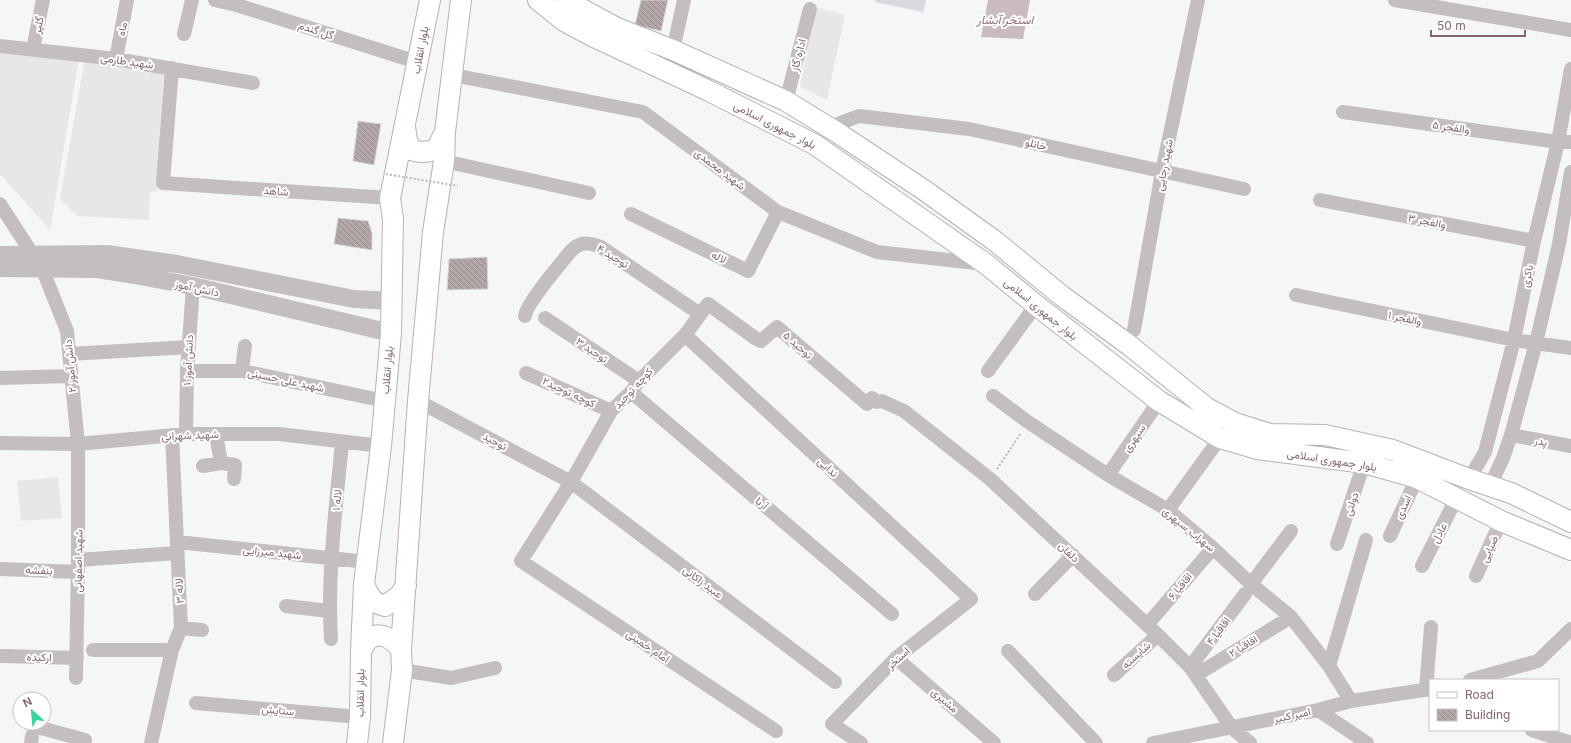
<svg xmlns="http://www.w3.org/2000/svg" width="1571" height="743" font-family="Inter,Vazirmatn,sans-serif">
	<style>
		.built { fill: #e7e7e8 }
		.pitch { fill: #d8d9e0 }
		.water { fill: #c9bbbf }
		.building { fill: url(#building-back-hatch); stroke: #d6d8d8 }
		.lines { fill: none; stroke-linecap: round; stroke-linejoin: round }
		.secondary-casing { stroke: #bab0b2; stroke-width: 22 }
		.path { stroke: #bdb8b9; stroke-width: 2; stroke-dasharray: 2 2; stroke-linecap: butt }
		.minor { stroke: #c5bebf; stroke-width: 14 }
		.tertiary { stroke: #c5bebf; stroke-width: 18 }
		.secondary { stroke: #fff; stroke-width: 20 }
		.path-bridge { stroke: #bdb8b9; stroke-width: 2; stroke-dasharray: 2 2; stroke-linecap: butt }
		.labels { text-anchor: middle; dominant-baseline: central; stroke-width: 4; stroke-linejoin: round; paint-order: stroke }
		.street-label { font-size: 11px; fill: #83686c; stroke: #fff }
		.water-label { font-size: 12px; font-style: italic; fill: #8c6f78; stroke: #fff }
	</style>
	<defs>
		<pattern id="building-back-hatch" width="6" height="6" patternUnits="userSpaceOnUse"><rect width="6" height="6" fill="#b4a7a8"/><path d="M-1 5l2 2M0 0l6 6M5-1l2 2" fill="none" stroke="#988c8d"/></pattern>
	</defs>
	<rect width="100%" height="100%" fill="#f4f6f7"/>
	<path class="built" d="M 815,7 L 845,15 L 827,100 L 800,87 Z
		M 0,51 L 79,59 L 50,230 L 0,174 Z
		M 85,58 L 164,70 L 157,191 L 150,192 L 149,220 L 77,216 L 60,199 Z
		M 58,477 L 62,518 L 21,521 L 17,481 Z"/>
	<path class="pitch" d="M 875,0 L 926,0 L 923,12 L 875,2 Z"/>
	<path class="water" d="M 988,0 L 1030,0 L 1023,39 L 981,37 Z"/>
	<path class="building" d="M 641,0 L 668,0 L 661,31 L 635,25 Z
		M 358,121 L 381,124 L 374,165 L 353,161 Z
		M 338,218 L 368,221 L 372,233 L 372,250 L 334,244 Z
		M 487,257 L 488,289 L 447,290 L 449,259 Z"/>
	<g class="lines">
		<defs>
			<path id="secondary" d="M 538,0 L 564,21 L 592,36 L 707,90 L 814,144 L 986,264 L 1036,305 L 1159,401 L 1220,438 L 1257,449 L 1364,463 L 1417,478 L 1501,521 L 1571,550
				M 565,0 L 617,28 L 673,50 L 786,101 L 838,133 L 924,190 L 995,241 L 1062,296 L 1129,345 L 1207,408 L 1235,423 L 1270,434 L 1325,435 L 1393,450 L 1469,479 L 1511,493 L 1571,522
				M 405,127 L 407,140 L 411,150 C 420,153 427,152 436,150 L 445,132
				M 364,584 C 369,596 372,603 385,606 L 399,596 L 406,586
				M 361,651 C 363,648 365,643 368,640 C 380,629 393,640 401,649
				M 357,743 L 360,717 L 361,651 L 364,584 L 381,446 L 391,333 L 393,219 L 390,198 L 430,0
				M 393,743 L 402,670 L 401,649 L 418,401 L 433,232 L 444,161 L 445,132 L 461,0"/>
		</defs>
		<use href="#secondary" class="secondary-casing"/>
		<path class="path" d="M 997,469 L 1021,433"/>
		<path class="minor" d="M 215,0 L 240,6 L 417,62
			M 1395,0 L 1571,30
			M 184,34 L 192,0
			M 0,46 L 116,59 L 253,83
			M 33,49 L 43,0
			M 673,50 L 684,0
			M 116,59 L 127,0
			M 172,68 L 163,183 L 390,198
			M 453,75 L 643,112 L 778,212 L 877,252 L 985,264
			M 786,101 L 810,9
			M 1343,112 L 1558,142 L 1571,142
			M 827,128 L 859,116 L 969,129 L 1244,189
			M 444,161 L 589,193
			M 1320,200 L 1534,241
			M 0,204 L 33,255
			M 631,214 L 748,271 L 778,212
			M 42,268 L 67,331 L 78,444 L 78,560 L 76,678
			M 1296,295 L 1514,340 L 1571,348
			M 525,316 C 526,304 561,263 570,252 C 580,241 588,242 601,247 L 700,314
			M 545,318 L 639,381
			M 1134,330 L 1162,172 L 1198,0
			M 685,335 L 971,599 L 896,658 L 832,724 L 861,743
			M 69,354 L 189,347
			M 187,371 L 242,371 L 385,401
			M 242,371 L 245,346
			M 988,371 L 1036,305
			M 526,373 L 611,411
			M 0,378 L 71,376
			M 631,392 L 892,614
			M 993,396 L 1028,422 L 1108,475 L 1168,510 L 1213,548 L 1251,584 L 1291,617 L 1329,666 L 1351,701
			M 418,401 L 571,482 L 835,682
			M 186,434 L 187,371 L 193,286
			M 216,434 L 221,463
			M 1511,435 L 1571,446
			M 0,443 L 78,444 L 186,434 L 279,434 L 381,446
			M 203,466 L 221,463 L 235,465 L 234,479
			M 1108,475 L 1159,401
			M 1469,479 L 1485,452 L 1514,340 L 1534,241 L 1558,142 L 1571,69
			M 1490,486 L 1503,458 L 1511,435 L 1536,343 L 1559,244 L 1571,172
			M 1168,510 L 1220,438
			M 1390,536 L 1417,478
			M 177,542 L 367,562
			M 1337,544 L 1364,463
			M 78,560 L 177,553
			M 1422,566 L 1456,499
			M 0,569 L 78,572
			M 1476,576 L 1501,521
			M 1251,584 L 1291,531
			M 1035,594 L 1073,555
			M 286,606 L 329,611
			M 1147,625 L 1213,548
			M 181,628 L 202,630
			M 331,639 C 327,573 336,508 342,442
			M 93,650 L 172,650
			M 1008,651 L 1096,743
			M 2,656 L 77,658
			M 896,658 L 994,743
			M 1329,666 L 1366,540
			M 1190,667 L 1245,594
			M 402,670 L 451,678 L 495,668
			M 1114,675 L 1158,635
			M 1196,675 L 1291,617
			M 1470,680 L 1538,661 L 1571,629
			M 1426,690 L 1431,627
			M 196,703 L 360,717
			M 1318,710 L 1367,743
			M 41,728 L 85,740 L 84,743
			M 1532,730 L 1571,743
			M 776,731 L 521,561 L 571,482 L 611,411 L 631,392 L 639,381 L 685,335 L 708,304 L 755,338 L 761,341 L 777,327 L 867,404 L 872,398 L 877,402 L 882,401 L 904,411 L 990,479 L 1158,635 L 1190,667 L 1232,728 L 1250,743
			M 31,743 L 32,736
			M 151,743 L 172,650 L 181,628 L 172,435
			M 1153,743 L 1318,710 L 1351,701 L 1430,689"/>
		<path class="tertiary" d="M 0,255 L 107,254 L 177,264 L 354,299 L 392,301
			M 0,268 L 97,269 L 135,275 L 193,286 L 391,333"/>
		<use href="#secondary" class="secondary"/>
		<path class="path-bridge" d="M 386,174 L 458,186"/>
	</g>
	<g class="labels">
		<g class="street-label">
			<text transform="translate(38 25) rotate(-78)">گلپر</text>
			<text transform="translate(122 29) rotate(-79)">ماه</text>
			<text transform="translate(316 30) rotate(18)">گل گندم</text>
			<text transform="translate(420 50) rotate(-79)">بلوار انقلاب</text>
			<text transform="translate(798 55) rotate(-76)">اداره گاز</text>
			<text transform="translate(127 61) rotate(8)">شهید طارمی</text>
			<text transform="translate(775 125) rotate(27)">بلوار جمهوری اسلامی</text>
			<text transform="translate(1451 127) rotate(8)">والفجر ۵</text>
			<text transform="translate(1036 144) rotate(13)">خانلو</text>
			<text transform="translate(1164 165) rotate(-79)">شهید رجایی</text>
			<text transform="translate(720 169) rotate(37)">شهید محمدی</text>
			<text transform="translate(276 191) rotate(4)">شاهد</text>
			<text transform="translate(1427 221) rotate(11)">والفجر ۳</text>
			<text transform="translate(613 256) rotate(32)">توحید ۴</text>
			<text transform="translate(719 257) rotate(26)">لاله</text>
			<text transform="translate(1527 276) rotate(-79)">باکری</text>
			<text transform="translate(197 288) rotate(12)">دانش آموز</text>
			<text transform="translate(1041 309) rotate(39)">بلوار جمهوری اسلامی</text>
			<text transform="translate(1405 318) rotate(12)">والفجر ۱</text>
			<text transform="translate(798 345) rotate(41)">توحید ۵</text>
			<text transform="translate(592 350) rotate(34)">توحید ۳</text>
			<text transform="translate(188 360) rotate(-87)">دانش آموز ۱</text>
			<text transform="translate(70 366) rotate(-95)">دانش آموز ۲</text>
			<text transform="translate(387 370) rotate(-85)">بلوار انقلاب</text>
			<text transform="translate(286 380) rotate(12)">شهید علی حسینی</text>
			<text transform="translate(633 388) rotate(-47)">کوچه توحید</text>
			<text transform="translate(569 392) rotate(25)">کوچه توحید۲</text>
			<text transform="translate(190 435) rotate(-2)">شهید شهرانی</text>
			<text transform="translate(1134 438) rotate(-55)">سپهری</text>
			<text transform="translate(495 441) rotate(28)">توحید</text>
			<text transform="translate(1541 441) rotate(11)">پدر</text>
			<text transform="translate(1332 460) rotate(9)">بلوار جمهوری اسلامی</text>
			<text transform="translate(828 467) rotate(43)">ندایی</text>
			<text transform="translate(337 500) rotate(-85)">لاله ۱</text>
			<text transform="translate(762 503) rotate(40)">آریا</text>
			<text transform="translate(1351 504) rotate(-71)">دولتی</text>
			<text transform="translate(1403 507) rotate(-65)">اسدی</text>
			<text transform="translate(1189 529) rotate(39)">سهراب سپهری</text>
			<text transform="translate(1439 533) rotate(-63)">عادل</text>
			<text transform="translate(1489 549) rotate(-65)">ضیایی</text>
			<text transform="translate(272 552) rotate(6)">شهید میرزایی</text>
			<text transform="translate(1069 552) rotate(43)">دلفان</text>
			<text transform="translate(78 561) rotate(-89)">شهید اصفهانی</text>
			<text transform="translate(39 570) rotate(2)">بنفشه</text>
			<text transform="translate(703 582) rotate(37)">عبید زاکانی</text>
			<text transform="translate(1180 586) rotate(-50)">اقاقیا ۶</text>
			<text transform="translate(179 591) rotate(-93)">لاله ۳</text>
			<text transform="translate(1218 631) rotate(-53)">اقاقیا ۴</text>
			<text transform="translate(648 646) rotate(34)">امام خمینی</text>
			<text transform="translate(1243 646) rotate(-31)">اقاقیا ۲</text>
			<text transform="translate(1136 655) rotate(-42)">شایسته</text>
			<text transform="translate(39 657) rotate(1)">ارکیده</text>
			<text transform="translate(898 658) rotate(-42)">استخر</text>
			<text transform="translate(360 693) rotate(-89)">بلوار انقلاب</text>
			<text transform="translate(945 700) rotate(41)">مشیری</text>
			<text transform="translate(278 710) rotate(5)">ستایش</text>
			<text transform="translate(1292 715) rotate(-12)">امیر کبیر</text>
		</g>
		<g class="water-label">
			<text x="1005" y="19">استخر آبشار</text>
		</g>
	</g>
	<rect x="1429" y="679" width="130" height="52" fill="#ffffff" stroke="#cdc3c4"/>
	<rect x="1437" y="692" width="20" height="6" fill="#ffffff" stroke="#cdc3c4"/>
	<text x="1465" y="699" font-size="12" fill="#83686c">Road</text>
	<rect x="1437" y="709" width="20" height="12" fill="url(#building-back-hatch)" stroke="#cdc3c4"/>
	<text x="1465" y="719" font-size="12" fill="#83686c">Building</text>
	<g transform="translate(32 711) rotate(333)"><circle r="19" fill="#ffffff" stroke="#cdc3c4"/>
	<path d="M0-3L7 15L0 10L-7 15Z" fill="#35d69c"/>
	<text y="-6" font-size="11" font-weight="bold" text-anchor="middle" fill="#83686c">N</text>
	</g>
	<path d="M1431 30v6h94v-6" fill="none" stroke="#83686c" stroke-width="2"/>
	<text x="1437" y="30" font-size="12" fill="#83686c" stroke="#ffffff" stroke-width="3" paint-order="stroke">50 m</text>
</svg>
